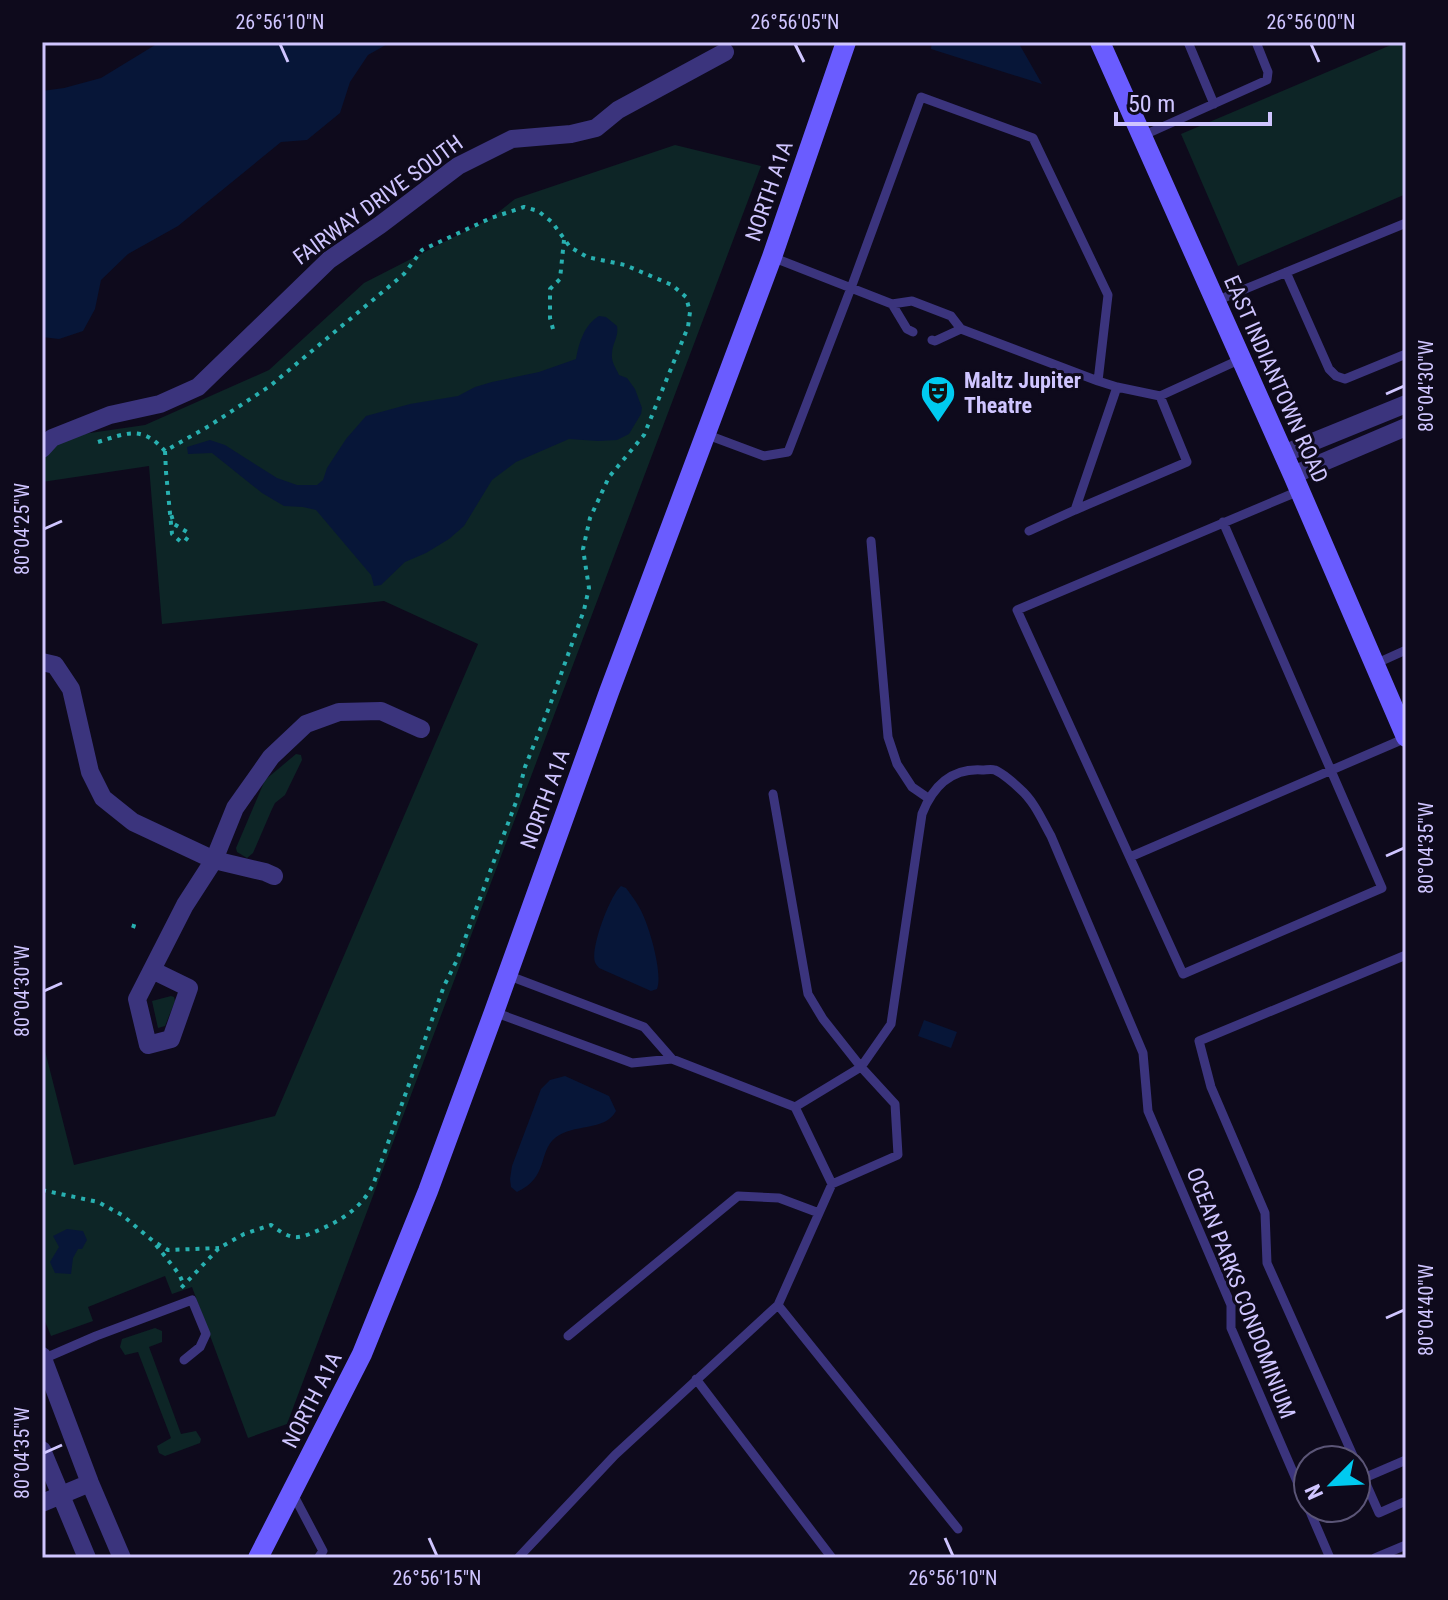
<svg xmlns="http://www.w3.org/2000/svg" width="1448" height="1600" font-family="'Roboto Condensed',sans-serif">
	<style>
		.green { fill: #0d2526 }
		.water { fill: #071638 }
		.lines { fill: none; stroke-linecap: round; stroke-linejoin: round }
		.path { stroke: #28b0b0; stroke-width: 4; stroke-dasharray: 4 6; stroke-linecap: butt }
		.lane { stroke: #3b347d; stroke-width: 9 }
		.street { stroke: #3b347d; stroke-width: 18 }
		.secondary { stroke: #6a5cff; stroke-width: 20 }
		.ticks { fill: none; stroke: #cfc5ff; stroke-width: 3 }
		.labels { text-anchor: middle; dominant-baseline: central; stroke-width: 6; stroke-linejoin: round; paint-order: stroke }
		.street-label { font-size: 22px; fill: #cfc5ff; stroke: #0e0a1c }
		.poi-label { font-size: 22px; font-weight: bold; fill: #cfc5ff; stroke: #0e0a1c; text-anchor: start }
		.neatline { fill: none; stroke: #cfc5ff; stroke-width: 3 }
		.ticks-label { font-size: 20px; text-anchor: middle; fill: #cfc5ff }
	</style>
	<rect width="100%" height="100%" fill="#0e0a1c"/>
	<path class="green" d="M 1398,42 L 1406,42 L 1406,194 L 1238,266 L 1181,134 Z
		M 675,145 L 761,166 L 287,1424 L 248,1438 L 192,1287 L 172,1294 L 165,1276 L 88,1307 L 93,1321 L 51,1336 L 42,1314 L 42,1039 L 74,1165 L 275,1116 L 478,644 L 384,601 L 162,624 L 149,466 L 42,482 L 42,440 L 145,425 L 269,370 L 364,283 L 491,218 L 515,199 Z
		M 296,754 L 301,755 L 302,760 L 285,795 L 275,803 L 272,809 L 253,853 L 247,858 L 237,852 L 236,848 L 265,780 Z
		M 171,996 L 174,997 L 175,1001 L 165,1026 L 158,1028 L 152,1001 Z
		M 155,1328 L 162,1331 L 162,1342 L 149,1347 L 181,1434 L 196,1431 L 201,1439 L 200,1443 L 165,1456 L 159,1453 L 157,1446 L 171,1438 L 138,1352 L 125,1355 L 120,1347 L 122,1339 Z"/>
	<path class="water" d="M 160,42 L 391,42 L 368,55 L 350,82 L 340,113 L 307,140 L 281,142 L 178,226 L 128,254 L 101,280 L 95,309 L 83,331 L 59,339 L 42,337 L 42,91 L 64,88 L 101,78 Z
		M 932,42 L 1018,42 L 1042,84 L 931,49 Z
		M 599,316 L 606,317 L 617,326 C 619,337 612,343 612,354 C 611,362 616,368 619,375 L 627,378 L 635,389 L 642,408 L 641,414 L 629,434 L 617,440 L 598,441 L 569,439 L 516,462 L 492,480 L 464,526 L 449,539 L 426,553 L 405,562 L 381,585 L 374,586 L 371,575 L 316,510 L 303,507 L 284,506 L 262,493 L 212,453 L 188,454 L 187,447 L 210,440 L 225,445 L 277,478 L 297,485 L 317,485 L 323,480 L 327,468 L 346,439 L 366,416 L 410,404 L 458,396 L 475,387 L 492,382 L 539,372 L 576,359 C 579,343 584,325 599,316 Z
		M 621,886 L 626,888 C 632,896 639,905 643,915 C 650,930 663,974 657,989 L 651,991 L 599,968 C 598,966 596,965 595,962 C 590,949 610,895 621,886 Z
		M 924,1020 L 957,1032 L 951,1048 L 918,1036 Z
		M 565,1076 L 609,1096 L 616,1111 C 605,1132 573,1123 555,1138 C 538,1152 549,1177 517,1192 L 511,1187 L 510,1179 L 512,1166 L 541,1089 L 550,1080 Z
		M 67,1229 L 83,1231 L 87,1240 L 82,1249 L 78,1249 L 73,1258 L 71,1274 L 55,1273 L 50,1262 L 59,1247 L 53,1236 Z"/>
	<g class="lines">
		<path class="path" d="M 553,329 L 550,318 L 550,289 L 560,279 L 564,240
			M 98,442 C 127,433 142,425 165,451 L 209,426 L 270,386 L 404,274 L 422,250 L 491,218 L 524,207 L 538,211 L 552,222 L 570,247 L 587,257 L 625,265 L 672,285 L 686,297 L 690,312 L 688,327 L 644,435 L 609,477 L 590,518 L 583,549 L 589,588 L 584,610 L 550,705 L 525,767 L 516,802 L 457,960 L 444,986 L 373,1185 C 361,1208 342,1220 319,1230 C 312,1233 302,1238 294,1237 C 286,1236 278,1230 271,1225 L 244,1234 L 219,1248 L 181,1288
			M 165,451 L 166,472 L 172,534 L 181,542 L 185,541 L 188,537 L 187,532 L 174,524 L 171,514
			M 133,928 L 136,919
			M 42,1190 L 98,1202 L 122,1215 L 153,1241 L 168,1250 L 219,1248
			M 156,1245 L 179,1274 L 184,1285"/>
		<path class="lane" d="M 1188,42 L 1214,104
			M 1142,136 L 1267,80 L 1268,72 L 1256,42
			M 772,257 L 892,304 L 912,301 L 951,316 L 961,329
			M 1286,272 L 1329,369 L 1336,376 L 1345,379 L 1406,354
			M 1216,301 L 1406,223
			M 892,304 L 907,329 L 913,332
			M 932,340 L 935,341 L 961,329 L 1098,381 L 1117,387 L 1160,396 L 1241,359
			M 705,434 L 764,456 L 788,452 L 851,288 L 921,97 L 1033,138 L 1108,295 L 1098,381
			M 1075,510 L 1187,462 L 1160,396
			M 1223,522 L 1382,888 L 1183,974 L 1017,610 L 1299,491
			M 1029,531 L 1075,510 L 1117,387
			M 871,541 L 888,737 L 897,764 L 912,787 L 928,798
			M 1375,664 L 1406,650
			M 773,794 L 808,994 L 823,1019 L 861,1067 L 895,1104 L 898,1155 L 832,1184 L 795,1107 L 861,1067 L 891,1024 L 922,814 C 933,786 951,768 982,770 C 986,770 991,769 995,770 C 1002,773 1014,783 1020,789 C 1034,801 1042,820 1051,836 L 1143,1053 L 1148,1111 L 1231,1305 L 1231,1328 L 1330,1558
			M 1130,857 L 1406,738
			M 507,975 L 644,1027 L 672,1059
			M 494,1012 L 632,1063 L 672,1059 L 795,1107
			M 778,1305 L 958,1529
			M 568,1336 L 738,1196 L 779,1198 L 819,1213
			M 43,1359 L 96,1336 L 192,1300 L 206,1334 L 200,1347 L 184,1360
			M 696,1379 L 832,1558
			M 1355,1460 L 1267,1263 L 1265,1213 L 1211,1087 L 1199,1041 L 1406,955
			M 1356,1461 L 1379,1513 L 1406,1501
			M 1364,1478 L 1406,1460
			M 293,1494 L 323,1551 L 318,1558
			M 518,1558 L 615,1455 L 778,1305 L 832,1184
			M 1375,1558 L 1406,1545"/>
		<path class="street" d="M 42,449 L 52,438 L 110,415 L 160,404 L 198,387 L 329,260 L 380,225 L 458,166 L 512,139 L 571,134 L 596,128 L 618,110 L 725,52
			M 1283,454 L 1406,404
			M 1293,475 L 1406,427
			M 42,662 L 55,665 L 71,689 L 90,772 L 103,798 L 133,822 L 214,860 L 265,872 L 274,876
			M 152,970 L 189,988 L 171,1039 L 148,1045 L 137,999 L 185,905 L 214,860 L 235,808 L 271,757 L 306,724 L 339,712 L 381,711 L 421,729
			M 42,1356 L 90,1483 L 122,1558
			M 42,1450 L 87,1558
			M 42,1503 L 90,1483"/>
		<path class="secondary" d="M 1100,42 L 1293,475 L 1406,737
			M 258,1558 L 362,1354 L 428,1191 L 494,1012 L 609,692 L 772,257 L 846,42"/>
	</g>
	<path class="ticks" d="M 280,44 L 288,62M 795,44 L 804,62M 1311,44 L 1319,62M 1386,394 L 1404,386M 44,529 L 62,521M 1386,856 L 1404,848M 44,991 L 62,983M 1386,1318 L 1404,1310M 44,1453 L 62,1445M 429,1538 L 437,1556M 945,1538 L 953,1556"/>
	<defs>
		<symbol id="theatre-pin" viewBox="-11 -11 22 30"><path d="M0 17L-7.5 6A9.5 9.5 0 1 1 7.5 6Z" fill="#00caf0" stroke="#0e0a1c"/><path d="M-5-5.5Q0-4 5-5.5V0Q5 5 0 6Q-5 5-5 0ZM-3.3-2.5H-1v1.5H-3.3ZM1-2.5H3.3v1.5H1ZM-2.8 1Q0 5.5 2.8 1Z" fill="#111"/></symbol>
	</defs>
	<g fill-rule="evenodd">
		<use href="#theatre-pin" x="918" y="373" width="40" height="54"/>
	</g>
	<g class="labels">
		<g class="street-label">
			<text transform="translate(769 191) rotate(-71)">NORTH A1A</text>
			<text transform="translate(378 200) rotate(-36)">FAIRWAY DRIVE SOUTH</text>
			<text transform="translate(1276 379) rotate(66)">EAST INDIANTOWN ROAD</text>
			<text transform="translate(545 799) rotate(-70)">NORTH A1A</text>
			<text transform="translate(1241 1293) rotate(69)">OCEAN PARKS CONDOMINIUM</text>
			<text transform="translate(312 1400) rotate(-63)">NORTH A1A</text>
		</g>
		<g class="poi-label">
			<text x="964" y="380">Maltz Jupiter<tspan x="964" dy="25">Theatre</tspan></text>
		</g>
	</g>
	<rect width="1448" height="1600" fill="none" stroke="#0e0a1c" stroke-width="88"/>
	<g transform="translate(1332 1484) rotate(246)"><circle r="38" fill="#0e0a1c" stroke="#5b5577" stroke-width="2"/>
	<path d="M0-6L14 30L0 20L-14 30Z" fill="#00caf0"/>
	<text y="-12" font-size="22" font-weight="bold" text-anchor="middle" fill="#cfc5ff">N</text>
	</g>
	<path d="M1116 112v12h154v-12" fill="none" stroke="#cfc5ff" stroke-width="4"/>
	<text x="1128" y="112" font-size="24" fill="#cfc5ff" stroke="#0e0a1c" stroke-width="6" paint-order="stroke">50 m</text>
	<rect x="44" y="44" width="1360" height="1512" class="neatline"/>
	<g class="ticks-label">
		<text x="280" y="29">26°56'10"N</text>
		<text x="795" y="29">26°56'05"N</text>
		<text x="1311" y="29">26°56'00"N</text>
		<text transform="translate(1426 386) rotate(-90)" y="7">80°04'30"W</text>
		<text transform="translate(22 529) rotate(-90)" y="7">80°04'25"W</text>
		<text transform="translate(1426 848) rotate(-90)" y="7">80°04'35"W</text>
		<text transform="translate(22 991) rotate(-90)" y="7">80°04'30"W</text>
		<text transform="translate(1426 1310) rotate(-90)" y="7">80°04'40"W</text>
		<text transform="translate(22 1453) rotate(-90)" y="7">80°04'35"W</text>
		<text x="437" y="1585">26°56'15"N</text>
		<text x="953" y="1585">26°56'10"N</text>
	</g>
</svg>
